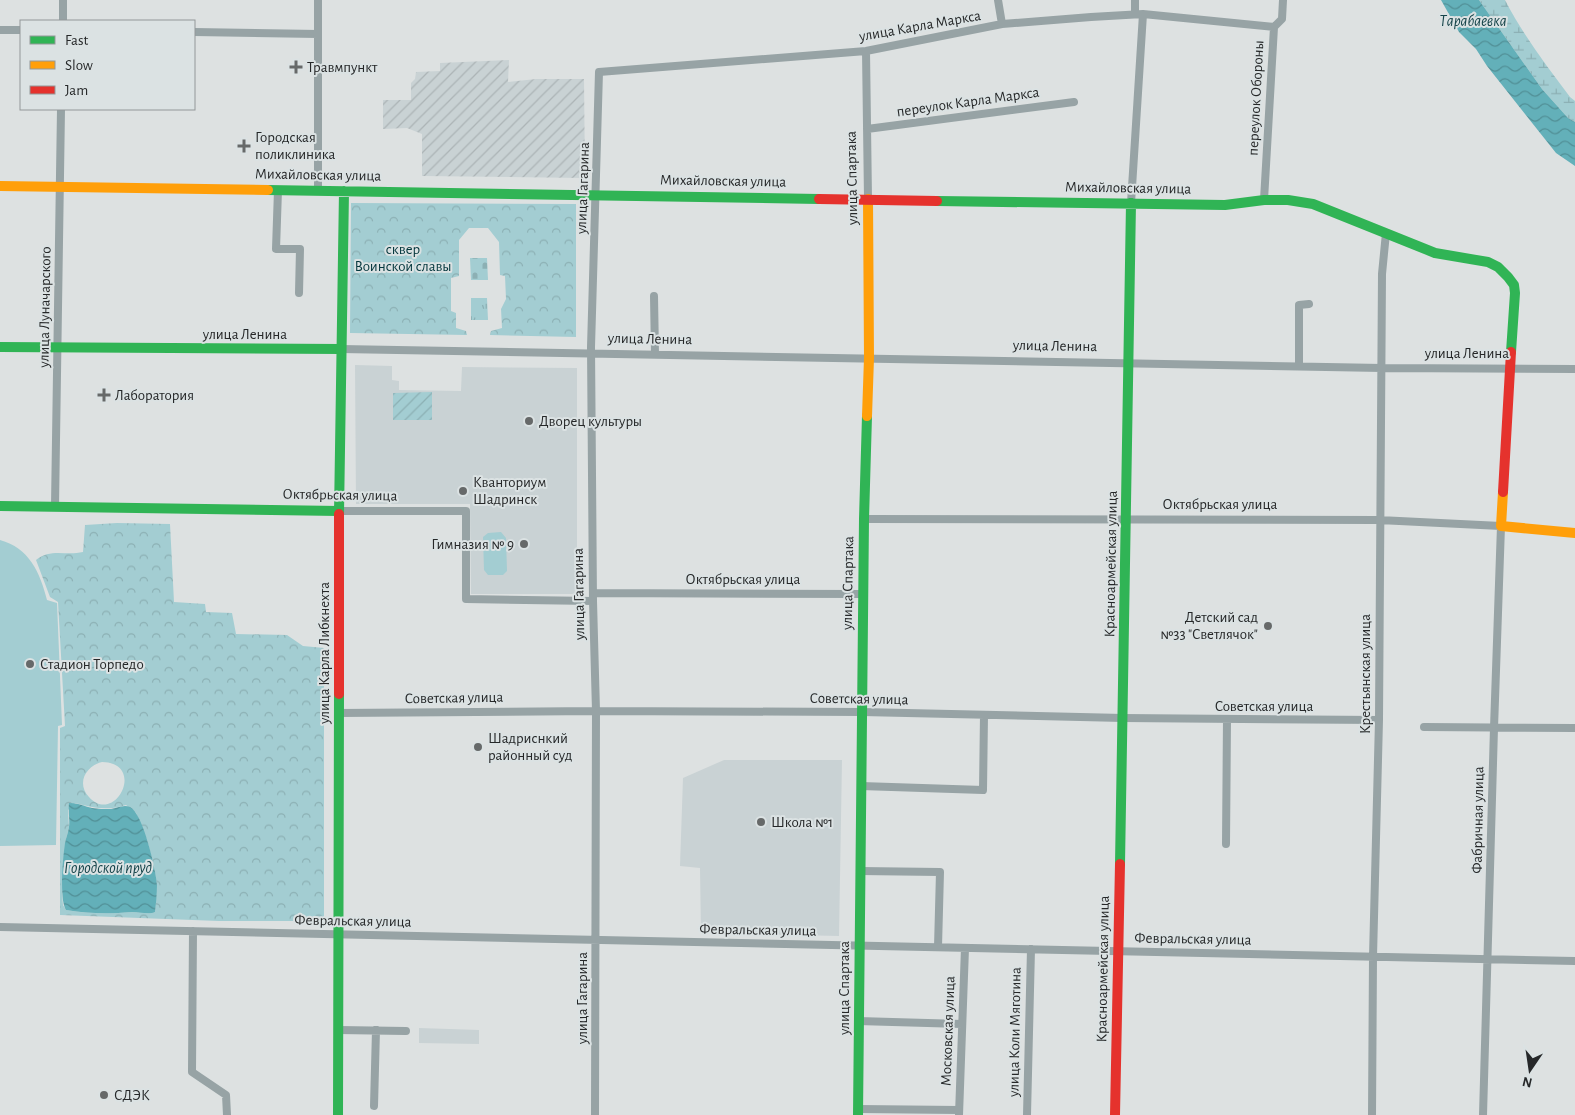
<svg xmlns="http://www.w3.org/2000/svg" width="1575" height="1115" font-family="'Alegreya Sans',sans-serif">
	<style>
		.built { fill: #c9d2d4 }
		.industrial { fill: url(#industrial-furrows) }
		.grass { fill: url(#grass-tufts) }
		.wetland { fill: url(#wetland-marsh) }
		.cemetery { fill: url(#cemetery-stones) }
		.park { fill: url(#park-crowns); fill-rule: evenodd }
		.garden { fill: url(#garden-furrows) }
		.pitch { fill: #a3cdd2 }
		.water { fill: url(#water-waves) }
		.lines { fill: none; stroke-linecap: round; stroke-linejoin: round }
		.street { stroke: #97a3a5; stroke-width: 8 }
		.fast { stroke: #30b455; stroke-width: 10 }
		.slow { stroke: #ff9f0a; stroke-width: 10 }
		.jam { stroke: #e5322d; stroke-width: 10 }
		.poi-dot { fill: #666969; stroke: #dbe2e3; stroke-width: 2 }
		.labels { text-anchor: middle; dominant-baseline: central; stroke-width: 4; stroke-linejoin: round; paint-order: stroke }
		.street-label { font-size: 15px; fill: #262829; stroke: #dbe2e3 }
		.poi-label { font-size: 15px; fill: #262829; stroke: #dbe2e3; text-anchor: start }
		.park-label { font-size: 15px; fill: #04373d; stroke: #dbe2e3 }
		.water-label { font-size: 16px; font-style: italic; fill: #16444a; stroke: #dbe2e3 }
	</style>
	<defs>
		<pattern id="industrial-furrows" width="10" height="10" patternUnits="userSpaceOnUse" patternTransform="scale(1.25)"><rect width="10" height="10" fill="#c9d2d4"/><path d="M-1 1l2-2M0 10L10 0M9 11l2-2" fill="none" stroke="#acb4b6"/></pattern>
		<pattern id="grass-tufts" width="24" height="20" patternUnits="userSpaceOnUse" patternTransform="scale(1.25)"><rect width="24" height="20" fill="#a3cdd2"/><path d="M3 7l-1-3M5 7V3M7 7l1-3M15 17l-1-3M17 17v-4M19 17l1-3" fill="none" stroke="#8cb0b4"/></pattern>
		<pattern id="wetland-marsh" width="20" height="14" patternUnits="userSpaceOnUse" patternTransform="scale(1.25)"><rect width="20" height="14" fill="#a3cdd2"/><path d="M1 5h8M5 5V1M11 12h8M15 12V8" fill="none" stroke="#8cb0b4"/></pattern>
		<pattern id="cemetery-stones" width="16" height="16" patternUnits="userSpaceOnUse" patternTransform="scale(1.25)"><rect width="16" height="16" fill="#a3cdd2"/><path d="M2 7V4a2 2 0 0 1 4 0v3zM10 15v-3a2 2 0 0 1 4 0v3z" fill="#8cb0b4"/></pattern>
		<pattern id="park-crowns" width="20" height="18" patternUnits="userSpaceOnUse" patternTransform="scale(1.25)"><rect width="20" height="18" fill="#a3cdd2"/><path d="M2 6a3 3 0 1 1 6 0M12 15a3 3 0 1 1 6 0" fill="none" stroke="#8cb0b4"/></pattern>
		<pattern id="garden-furrows" width="10" height="10" patternUnits="userSpaceOnUse" patternTransform="scale(1.25)"><rect width="10" height="10" fill="#a3cdd2"/><path d="M-1 1l2-2M0 10L10 0M9 11l2-2" fill="none" stroke="#8cb0b4"/></pattern>
		<pattern id="water-waves" width="16" height="10" patternUnits="userSpaceOnUse" patternTransform="scale(1.25)"><rect width="16" height="10" fill="#63b0b9"/><path d="M0 5q4-4 8 0t8 0" fill="none" stroke="#518f96"/></pattern>
	</defs>
	<rect width="100%" height="100%" fill="#dde1e1"/>
	<path class="built" d="M 355,365 L 392,366 L 392,380 L 399,381 L 399,390 L 461,391 L 462,367 L 577,368 L 577,594 L 471,594 L 470,504 L 356,504 Z
		M 724,760 L 842,760 L 839,936 L 701,933 L 700,868 L 680,866 L 683,778 Z
		M 419,1028 L 479,1030 L 479,1044 L 419,1043 Z"/>
	<path class="industrial" d="M 509,60 L 508,82 L 536,79 L 584,79 L 585,178 L 422,176 L 422,134 L 407,128 L 383,129 L 383,100 L 411,100 L 411,83 L 415,79 L 416,72 L 440,71 L 440,63 Z"/>
	<path class="grass" d="M 471,298 L 487,298 L 488,320 L 471,320 Z"/>
	<path class="wetland" d="M 1479,0 L 1505,0 C 1523,35 1547,66 1570,97 L 1575,101 L 1575,122 L 1568,118 L 1542,89 Z"/>
	<path class="cemetery" d="M 470,258 L 487,258 L 488,280 L 471,280 Z"/>
	<path class="park" d="M 351,203 L 576,204 L 576,337 L 490,335 L 491,331 L 502,328 L 501,309 L 506,299 L 505,276 L 500,275 L 499,242 L 488,228 L 469,228 L 459,240 L 459,276 L 451,278 L 451,311 L 456,313 L 456,328 L 466,331 L 467,335 L 350,333 Z
		M 117,523 L 170,524 L 174,602 L 205,604 L 206,612 L 232,613 L 236,634 L 287,635 L 303,646 L 324,648 L 324,921 L 219,921 L 60,915 L 60,728 L 65,726 L 58,602 L 50,597 L 36,560 C 50,548 66,556 83,552 L 85,525 ZM 102,762 C 147,763 115,826 89,797 C 76,783 86,766 102,762 ZM 75,803 C 93,808 108,811 126,805 L 136,813 L 147,840 L 154,866 L 157,886 L 155,912 C 149,915 140,912 132,912 C 109,914 89,914 66,910 L 63,905 L 62,894 L 65,844 L 69,827 L 68,810 Z"/>
	<path class="garden" d="M 432,392 L 432,420 L 393,420 L 393,393 Z"/>
	<path class="pitch" d="M 501,532 L 506,538 L 507,571 L 503,575 L 488,575 L 484,570 L 483,537 L 488,533 Z
		M 0,540 C 29,548 40,572 47,600 L 57,603 L 62,725 L 58,726 L 56,845 L 0,846 Z"/>
	<path class="water" d="M 1441,0 L 1479,0 L 1542,89 L 1568,118 L 1575,122 L 1575,166 L 1556,153 L 1487,66 L 1476,49 L 1459,32 Z
		M 69,803 C 78,803 84,806 92,808 C 97,809 105,809 111,809 C 117,808 124,804 130,807 C 143,813 156,870 157,885 C 157,894 156,903 155,912 C 149,915 140,912 132,912 C 109,914 90,914 66,910 C 59,899 63,857 65,843 C 66,838 68,833 69,827 C 70,819 68,812 69,803 Z"/>
	<g class="lines">
		<path class="street" d="M 318,0 L 318,190
			M 998,0 L 1002,24
			M 1135,14 L 1135,0
			M 63,21 L 63,0
			M 0,30 L 21,30
			M 194,32 L 318,34
			M 866,51 L 868,199
			M 867,129 L 1074,102
			M 278,190 L 276,249 L 300,249 L 299,293
			M 1264,200 L 1274,27 L 1282,19 L 1283,0
			M 1131,203 L 1143,14
			M 654,296 L 655,354
			M 341,349 L 1382,368 L 1575,369
			M 1299,366 L 1299,305 L 1309,304
			M 55,506 L 61,109
			M 339,511 L 466,511 L 466,599 L 593,601
			M 864,519 L 1379,520 L 1501,526 L 1494,728 L 1483,1115
			M 593,593 L 863,594
			M 338,713 L 596,711 L 862,712 L 1123,718 L 1379,720
			M 1424,727 L 1575,728
			M 861,786 L 983,790 L 984,715
			M 1226,844 L 1227,719
			M 860,871 L 940,872 L 938,947
			M 0,927 L 1575,961
			M 193,931 L 192,1072 L 226,1095 L 227,1115
			M 858,1021 L 962,1024
			M 338,1030 L 406,1031
			M 374,1106 L 376,1030
			M 858,1109 L 959,1110
			M 595,1115 L 596,711 L 593,601 L 591,347 L 599,72 L 866,51 L 1002,24 L 1091,17 L 1143,14 L 1274,27
			M 959,1115 L 965,948
			M 1027,1115 L 1031,949
			M 1372,1115 L 1373,957 L 1379,720 L 1382,274 L 1386,233"/>
		<path class="fast" d="M 268,190 L 819,199
			M 937,201 L 1225,205 L 1264,200 L 1288,200 L 1313,204 L 1435,253 L 1488,262 L 1498,267 L 1508,277 L 1514,285 L 1515,293 L 1511,352
			M 0,347 L 341,349
			M 0,506 L 339,511
			M 339,514 L 344,191
			M 1120,864 L 1131,203
			M 338,1115 L 339,694
			M 858,1115 L 864,519 L 867,416"/>
		<path class="slow" d="M 0,186 L 268,190
			M 867,416 L 869,358 L 868,199
			M 1503,492 L 1501,526 L 1575,533"/>
		<path class="jam" d="M 819,199 L 937,201
			M 1503,492 L 1511,352
			M 339,694 L 339,514
			M 1115,1115 L 1120,864"/>
	</g>
	<g class="poi-dot">
		<path d="M293.5 59.5h5v5h5v5h-5v5h-5v-5h-5v-5h5z"/>
		<path d="M241.5 138.5h5v5h5v5h-5v5h-5v-5h-5v-5h5z"/>
		<path d="M101.5 387.5h5v5h5v5h-5v5h-5v-5h-5v-5h5z"/>
		<circle cx="529" cy="421" r="5"/>
		<circle cx="463" cy="491" r="5"/>
		<circle cx="524" cy="544" r="5"/>
		<circle cx="1268" cy="626" r="5"/>
		<circle cx="30" cy="664" r="5"/>
		<circle cx="478" cy="747" r="5"/>
		<circle cx="761" cy="822" r="5"/>
		<circle cx="104" cy="1095" r="5"/>
	</g>
	<g class="labels">
		<g class="street-label">
			<text transform="translate(920 26) rotate(-10)">улица Карла Маркса</text>
			<text transform="translate(1256 98) rotate(-87)">переулок Обороны</text>
			<text transform="translate(968 102) rotate(-8)">переулок Карла Маркса</text>
			<text transform="translate(318 175) rotate(1)">Михайловская улица</text>
			<text transform="translate(852 178) rotate(-91)">улица Спартака</text>
			<text transform="translate(723 181) rotate(1)">Михайловская улица</text>
			<text transform="translate(583 188) rotate(-88)">улица Гагарина</text>
			<text transform="translate(1128 188) rotate(1)">Михайловская улица</text>
			<text transform="translate(45 307) rotate(-89)">улица Луначарского</text>
			<text x="245" y="334">улица Ленина</text>
			<text transform="translate(650 339) rotate(1)">улица Ленина</text>
			<text transform="translate(1055 346) rotate(1)">улица Ленина</text>
			<text x="1467" y="353">улица Ленина</text>
			<text transform="translate(340 495) rotate(1)">Октябрьская улица</text>
			<text x="1220" y="504">Октябрьская улица</text>
			<text transform="translate(1111 564) rotate(-89)">Красноармейская улица</text>
			<text x="743" y="579">Октябрьская улица</text>
			<text transform="translate(848 583) rotate(-89)">улица Спартака</text>
			<text transform="translate(579 594) rotate(-91)">улица Гагарина</text>
			<text transform="translate(324 653) rotate(-90)">улица Карла Либкнехта</text>
			<text transform="translate(1365 674) rotate(-90)">Крестьянская улица</text>
			<text transform="translate(454 698) rotate(-1)">Советская улица</text>
			<text transform="translate(859 699) rotate(1)">Советская улица</text>
			<text x="1264" y="706">Советская улица</text>
			<text transform="translate(1478 820) rotate(-89)">Фабричная улица</text>
			<text transform="translate(353 921) rotate(1)">Февральская улица</text>
			<text transform="translate(758 930) rotate(1)">Февральская улица</text>
			<text transform="translate(1193 939) rotate(1)">Февральская улица</text>
			<text transform="translate(1103 969) rotate(-89)">Красноармейская улица</text>
			<text transform="translate(844 988) rotate(-90)">улица Спартака</text>
			<text transform="translate(582 998) rotate(-90)">улица Гагарина</text>
			<text transform="translate(948 1031) rotate(-88)">Московская улица</text>
			<text transform="translate(1015 1032) rotate(-89)">улица Коли Мяготина</text>
		</g>
		<g class="poi-label">
			<text x="307" y="67">Травмпункт</text>
			<text x="255" y="137">Городская<tspan x="255" dy="17">поликлиника</tspan></text>
			<text x="115" y="395">Лаборатория</text>
			<text x="539" y="421">Дворец культуры</text>
			<text x="473" y="482">Кванториум<tspan x="473" dy="17">Шадринск</tspan></text>
			<text x="514" y="544" text-anchor="end">Гимназия № 9</text>
			<text x="1258" y="617" text-anchor="end">Детский сад<tspan x="1258" dy="17">№33 "Светлячок"</tspan></text>
			<text x="40" y="664">Стадион Торпедо</text>
			<text x="488" y="738">Шадриснкий<tspan x="488" dy="17">районный суд</tspan></text>
			<text x="771" y="822">Школа №1</text>
			<text x="114" y="1095">СДЭК</text>
		</g>
		<g class="park-label">
			<text x="403" y="249">сквер<tspan x="403" dy="17">Воинской славы</tspan></text>
		</g>
		<g class="water-label">
			<text x="1473" y="21">Тарабаевка</text>
			<text x="108" y="868">Городской пруд</text>
		</g>
	</g>
	<rect x="20" y="20" width="175" height="90" fill="#dbe2e3" stroke="#939899"/>
	<rect x="30" y="36" width="25" height="8" fill="#30b455" stroke="#939899"/>
	<text x="65" y="45" font-size="15" fill="#262829">Fast</text>
	<rect x="30" y="61" width="25" height="8" fill="#ff9f0a" stroke="#939899"/>
	<text x="65" y="70" font-size="15" fill="#262829">Slow</text>
	<rect x="30" y="86" width="25" height="8" fill="#e5322d" stroke="#939899"/>
	<text x="65" y="95" font-size="15" fill="#262829">Jam</text>
	<g transform="translate(1530 1070) rotate(193)" stroke="#dbe2e3" stroke-width="4" paint-order="stroke">
	<path d="M0-4L9 19L0 12L-9 19Z" fill="#262829"/>
	<text y="-8" font-size="14" font-weight="bold" text-anchor="middle" fill="#262829">N</text>
	</g>
</svg>
